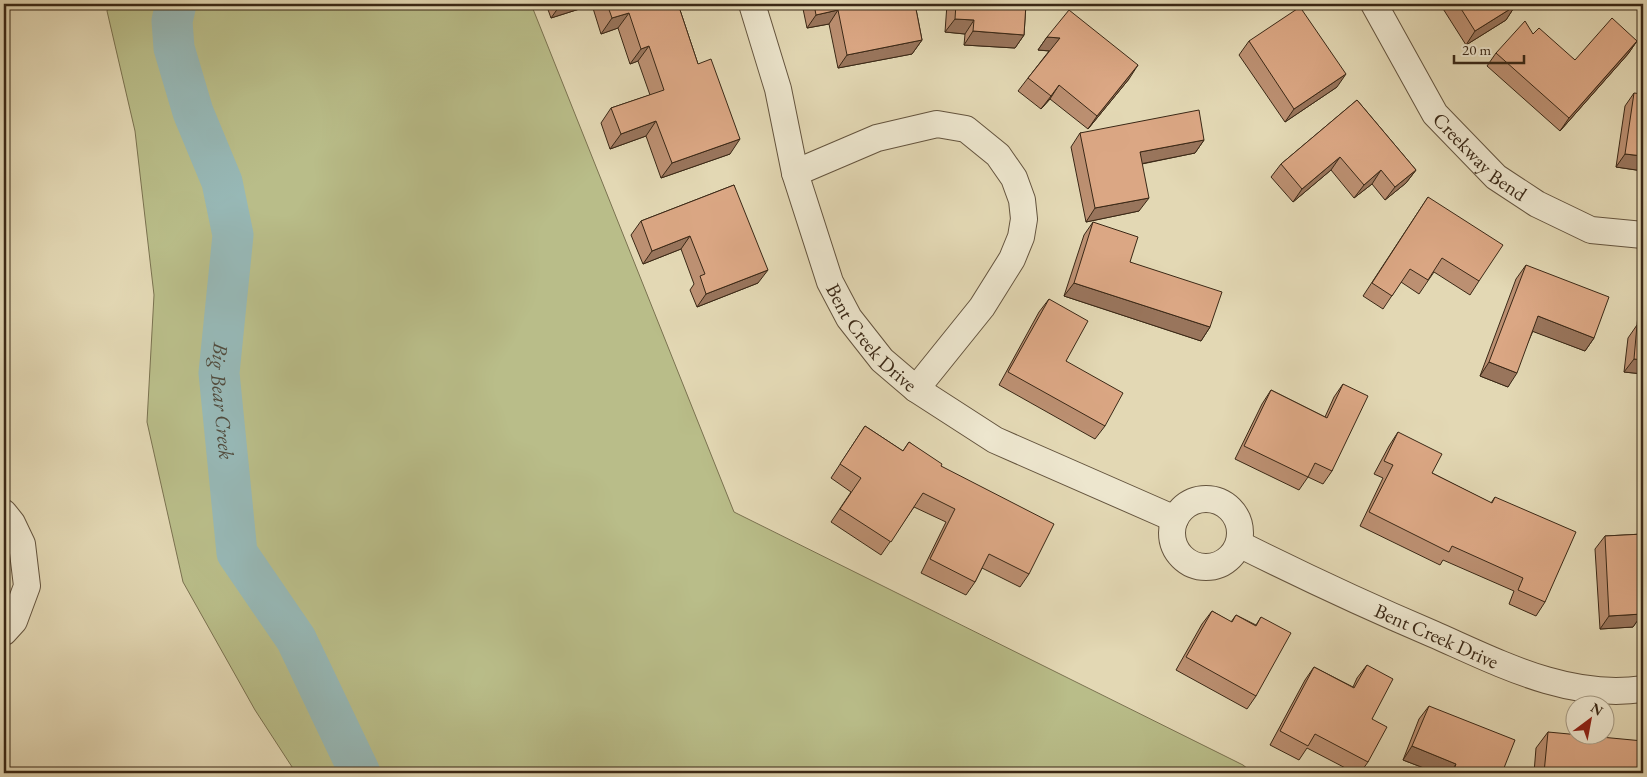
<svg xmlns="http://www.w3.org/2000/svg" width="1647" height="777" font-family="'EB Garamond',serif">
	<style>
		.green { fill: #b9bd89; stroke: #7a7250 }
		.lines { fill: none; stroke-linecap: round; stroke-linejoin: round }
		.river { stroke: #97b8b6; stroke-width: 41 }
		.minor-casing { stroke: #64543e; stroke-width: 28 }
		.minor { stroke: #ede6ce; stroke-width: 26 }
		.wall { fill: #bc9072; stroke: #3a2816 }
		.shaded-wall { fill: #99755c; stroke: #3a2816 }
		.building { fill: #dba784; stroke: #3a2816 }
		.labels { text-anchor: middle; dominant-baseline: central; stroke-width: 5; stroke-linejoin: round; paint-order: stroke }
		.street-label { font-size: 20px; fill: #3a2816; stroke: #ede6ce }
		.water-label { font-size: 21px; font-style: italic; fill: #514c3e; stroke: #ede6ce }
	</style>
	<rect width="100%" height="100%" fill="#e3d8b4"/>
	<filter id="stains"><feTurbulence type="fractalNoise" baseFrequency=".004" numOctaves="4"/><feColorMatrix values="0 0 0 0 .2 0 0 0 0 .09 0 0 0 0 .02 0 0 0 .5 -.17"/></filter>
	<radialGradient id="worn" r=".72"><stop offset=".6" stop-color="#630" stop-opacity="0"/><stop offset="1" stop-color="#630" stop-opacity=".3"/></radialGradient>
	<path class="green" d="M 109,4 L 531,4 L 734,512 L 1243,765 L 1253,773 L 296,773 L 255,710 L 183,582 L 147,422 L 154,295 L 135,131 L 107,11 Z"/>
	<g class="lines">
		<path class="river" id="s1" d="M 176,4 L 172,21 L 174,48 L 193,112 L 222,182 L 233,235 L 219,373 L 237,553 L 296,639 L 360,773"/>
		<defs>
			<g id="minor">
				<path id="s2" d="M 752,4 L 778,89 L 795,173 L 830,282 L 849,318 L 882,360 L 916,389 L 995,440 L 1175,519"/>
				<path id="s3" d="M 1374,4 L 1435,114 L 1496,177 L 1537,204 L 1591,230 L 1643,235"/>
				<path d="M 795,173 L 877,138 L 937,124 L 966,129 L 998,155 L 1014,178 L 1022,200 L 1024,219 L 1021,237 L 1012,259 L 982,307 L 916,389"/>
				<circle cx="1206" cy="533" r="34"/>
				<path d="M 4,513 L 12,523 L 22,544 L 27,586 L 14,621 L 4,632"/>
				<path id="s4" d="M 1239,544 C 1303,576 1367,606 1433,634 C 1499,663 1568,700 1643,689"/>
			</g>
		</defs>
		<use href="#minor" class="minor-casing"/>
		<use href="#minor" class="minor"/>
	</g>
	<path class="wall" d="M 546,4 L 678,4 L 698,64 L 730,154 L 661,178 L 646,136 L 610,149 L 601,123 L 611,108 L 650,95 L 638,61 L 630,64 L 618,28 L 601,34 L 592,5 L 551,18 Z
		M 802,4 L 915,4 L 922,40 L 912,54 L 838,68 L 829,24 L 807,28 Z
		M 947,4 L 1026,4 L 1024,35 L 1015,48 L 964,45 L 965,34 L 945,32 Z
		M 1440,4 L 1514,4 L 1515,6 L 1506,20 L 1466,45 Z
		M 1533,34 L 1575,60 L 1637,41 L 1628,54 L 1560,131 L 1487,66 L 1496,53 Z
		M 1047,37 L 1129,79 L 1088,129 L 1050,99 L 1041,109 L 1018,91 L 1028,78 L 1049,51 L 1038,50 Z
		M 1249,41 L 1337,87 L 1285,122 L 1239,55 Z
		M 1634,93 L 1643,171 L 1616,167 L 1625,106 Z
		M 1357,100 L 1416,170 L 1406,183 L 1385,200 L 1372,184 L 1354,198 L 1331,170 L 1293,202 L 1271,177 L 1281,164 Z
		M 1080,133 L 1204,140 L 1195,153 L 1142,164 L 1139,211 L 1086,222 L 1071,147 Z
		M 734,185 L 758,283 L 697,307 L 690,290 L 694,284 L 681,249 L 643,264 L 631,235 L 641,221 Z
		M 1428,197 L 1479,281 L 1470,295 L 1434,272 L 1419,294 L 1401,282 L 1383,309 L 1363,296 Z
		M 1093,222 L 1130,262 L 1210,327 L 1201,341 L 1064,296 L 1084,235 Z
		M 1526,265 L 1594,338 L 1585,351 L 1533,331 L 1508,387 L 1480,376 L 1516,279 Z
		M 1643,289 L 1643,374 L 1624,372 L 1628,338 L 1637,325 L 1640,294 Z
		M 1049,299 L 1066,361 L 1105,426 L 1095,439 L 999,385 L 1039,312 Z
		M 1343,384 L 1332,471 L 1323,484 L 1308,477 L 1299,490 L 1235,459 L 1262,404 L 1271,390 L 1325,417 L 1334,397 Z
		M 865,426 L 903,451 L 909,442 L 941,466 L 1029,574 L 1020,587 L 982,568 L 975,582 L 966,595 L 921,573 L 946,522 L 914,507 L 881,555 L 831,522 L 851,492 L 831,478 Z
		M 1398,432 L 1432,473 L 1491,503 L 1495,497 L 1545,602 L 1536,616 L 1509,604 L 1514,591 L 1443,560 L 1440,565 L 1360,526 L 1383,478 L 1374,474 L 1389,446 Z
		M 1643,534 L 1643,607 L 1641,607 L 1642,614 L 1633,627 L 1600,629 L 1595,549 L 1605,536 Z
		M 1212,611 L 1231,622 L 1236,615 L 1256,625 L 1261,617 L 1256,696 L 1247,709 L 1176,670 L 1202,624 Z
		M 1367,665 L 1372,719 L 1368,762 L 1360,773 L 1355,773 L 1307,748 L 1299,760 L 1270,745 L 1305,680 L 1314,667 L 1353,687 L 1357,678 Z
		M 1429,706 L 1502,773 L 1437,773 L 1403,760 L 1419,719 Z
		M 1548,732 L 1643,773 L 1534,773 L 1536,748 Z"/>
	<path class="shaded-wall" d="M 561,4 L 593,4 L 592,5 L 551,18 Z
		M 1515,6 L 1506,20 L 1466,45 L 1475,31 Z
		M 838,10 L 829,24 L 807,28 L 816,15 Z
		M 629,13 L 618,28 L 601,34 L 612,18 Z
		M 955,19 L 974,20 L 965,34 L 945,32 Z
		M 973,31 L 1024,35 L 1015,48 L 964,45 Z
		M 1047,37 L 1060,38 L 1051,51 L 1038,50 Z
		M 922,40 L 912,54 L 838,68 L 847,55 Z
		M 1637,41 L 1628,54 L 1560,131 L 1569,118 Z
		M 649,46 L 638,61 L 630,64 L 641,49 Z
		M 1138,65 L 1129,79 L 1088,129 L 1097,116 Z
		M 1346,74 L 1337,87 L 1285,122 L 1294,109 Z
		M 1059,85 L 1050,99 L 1041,109 L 1051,96 Z
		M 656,121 L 646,136 L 610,149 L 621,134 Z
		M 740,139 L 730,154 L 661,178 L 672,163 Z
		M 1204,140 L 1195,153 L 1130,166 L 1140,152 Z
		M 1625,154 L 1643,156 L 1643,171 L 1616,167 Z
		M 1340,157 L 1331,170 L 1293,202 L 1302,189 Z
		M 1381,170 L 1372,184 L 1354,198 L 1364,185 Z
		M 1416,170 L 1406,183 L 1385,200 L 1395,187 Z
		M 1149,198 L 1139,211 L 1086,222 L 1095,208 Z
		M 690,236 L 681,249 L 643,264 L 652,251 Z
		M 768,270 L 758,283 L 697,307 L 706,294 Z
		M 1074,283 L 1210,327 L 1201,341 L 1064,296 Z
		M 1538,316 L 1594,338 L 1585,351 L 1529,330 Z
		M 1634,359 L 1643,360 L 1643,374 L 1624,372 Z
		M 1489,362 L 1517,373 L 1508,387 L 1480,376 Z
		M 1641,594 L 1643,594 L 1643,607 L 1631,607 Z
		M 1642,614 L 1633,627 L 1600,629 L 1609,616 Z
		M 1412,746 L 1456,764 L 1450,773 L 1437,773 L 1403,760 Z"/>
	<path class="building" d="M 607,4 L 678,4 L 698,64 L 711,59 L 740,139 L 672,163 L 656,121 L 621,134 L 611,108 L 664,90 L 649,46 L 641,49 L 629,13 L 612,18 Z
		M 814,4 L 915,4 L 922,40 L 847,55 L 838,10 L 816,15 Z
		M 956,4 L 1026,4 L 1024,35 L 973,31 L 974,20 L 955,19 Z
		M 1458,4 L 1514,4 L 1515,6 L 1475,31 Z
		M 1300,7 L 1346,74 L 1294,109 L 1249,41 Z
		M 1069,10 L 1138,65 L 1097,116 L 1059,85 L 1051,96 L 1028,78 L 1060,38 L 1047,37 Z
		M 1612,18 L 1637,41 L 1569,118 L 1496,53 L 1525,21 L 1533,34 L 1539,28 L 1575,60 Z
		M 1634,93 L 1643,94 L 1643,156 L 1625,154 Z
		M 1357,100 L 1416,170 L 1395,187 L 1381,170 L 1364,185 L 1340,157 L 1302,189 L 1281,164 Z
		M 1199,110 L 1204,140 L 1140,152 L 1149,198 L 1095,208 L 1080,133 Z
		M 734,185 L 768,270 L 706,294 L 700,276 L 705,274 L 690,236 L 652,251 L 641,221 Z
		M 1428,197 L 1503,245 L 1479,281 L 1442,258 L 1428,280 L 1410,269 L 1392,296 L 1372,283 Z
		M 1093,222 L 1138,237 L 1130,262 L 1222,292 L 1210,327 L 1074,283 Z
		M 1526,265 L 1609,297 L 1594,338 L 1538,316 L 1517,373 L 1489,362 Z
		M 1049,299 L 1088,321 L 1066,361 L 1123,393 L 1105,426 L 1008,372 Z
		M 1637,325 L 1643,326 L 1643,360 L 1634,359 Z
		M 1343,384 L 1368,396 L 1332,471 L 1315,463 L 1308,477 L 1244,446 L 1271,390 L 1327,418 Z
		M 865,426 L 903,451 L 909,442 L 942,464 L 941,466 L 1054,524 L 1029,574 L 989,554 L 975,582 L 930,559 L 955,509 L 923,493 L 891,542 L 840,509 L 861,478 L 840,464 Z
		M 1398,432 L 1442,454 L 1432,473 L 1492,503 L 1495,497 L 1576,532 L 1545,602 L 1518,590 L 1523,578 L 1452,546 L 1449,552 L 1369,512 L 1393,465 L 1384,461 Z
		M 1643,534 L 1643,594 L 1641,594 L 1642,614 L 1609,616 L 1605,536 Z
		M 1212,611 L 1232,622 L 1236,615 L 1256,626 L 1261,617 L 1291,633 L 1256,696 L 1186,657 Z
		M 1367,665 L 1393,679 L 1372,719 L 1387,727 L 1368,762 L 1315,734 L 1308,746 L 1280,731 L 1314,667 L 1354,688 Z
		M 1429,706 L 1515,740 L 1502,773 L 1453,773 L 1456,764 L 1412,746 Z
		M 1548,732 L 1643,741 L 1643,773 L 1544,773 Z"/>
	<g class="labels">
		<g class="street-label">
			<text stroke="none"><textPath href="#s3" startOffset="188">Creekway Bend</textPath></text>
			<text stroke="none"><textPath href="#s2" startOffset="359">Bent Creek Drive</textPath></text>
			<text stroke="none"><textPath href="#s4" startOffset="218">Bent Creek Drive</textPath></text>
		</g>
		<g class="water-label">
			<text stroke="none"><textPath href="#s1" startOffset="408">Big Bear Creek</textPath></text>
		</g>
	</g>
	<rect width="1647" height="777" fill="none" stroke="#e3d8b4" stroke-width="20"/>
	<rect x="5" y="5" width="1637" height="767" fill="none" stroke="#3a2816" stroke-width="2.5"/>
	<rect x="10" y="10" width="1627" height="757" fill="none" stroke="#3a2816"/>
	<g transform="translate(1590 720) rotate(32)"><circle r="24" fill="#ede6ce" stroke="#a59a84"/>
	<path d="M0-4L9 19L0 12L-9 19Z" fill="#8f2418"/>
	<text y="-8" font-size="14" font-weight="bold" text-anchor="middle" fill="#3a2816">N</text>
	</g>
	<path d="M1454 55v8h70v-8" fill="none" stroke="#3a2816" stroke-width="2.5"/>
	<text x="1462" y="55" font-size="15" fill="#3a2816" stroke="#ede6ce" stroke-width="4" paint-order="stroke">20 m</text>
	<rect width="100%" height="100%" filter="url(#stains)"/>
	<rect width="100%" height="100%" fill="url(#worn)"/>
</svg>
